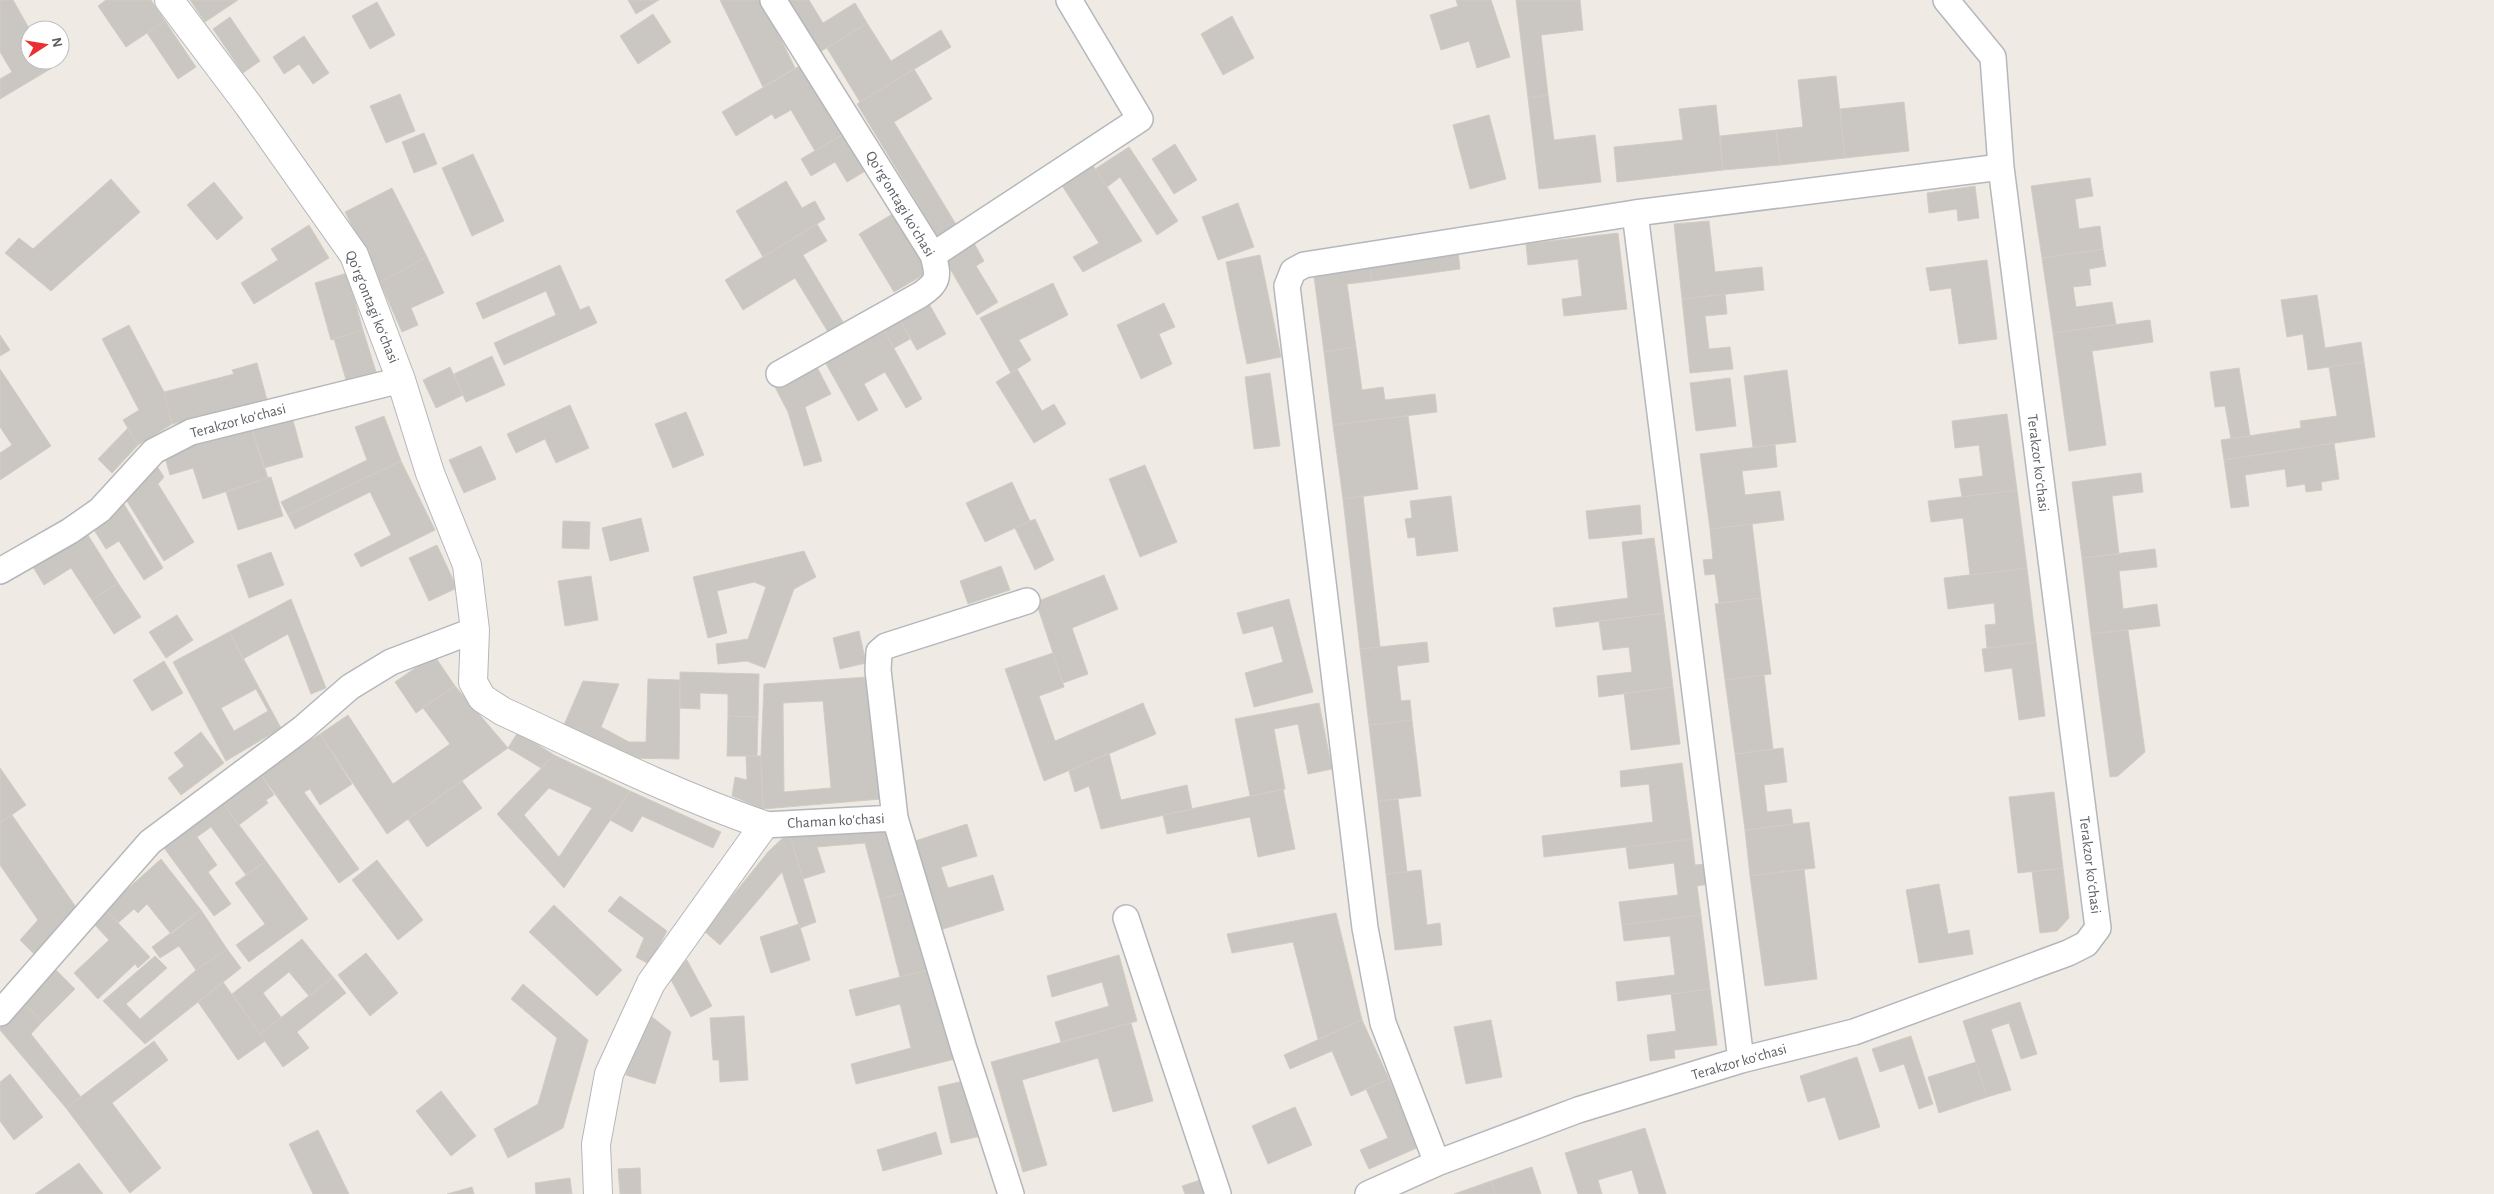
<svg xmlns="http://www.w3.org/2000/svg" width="2494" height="1194" font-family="'Alegreya Sans',sans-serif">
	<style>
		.building { fill: #cac6c1; stroke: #d3ccc2; fill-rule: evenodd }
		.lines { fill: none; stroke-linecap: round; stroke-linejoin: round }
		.minor-casing { stroke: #b4b7bb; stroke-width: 28 }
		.tertiary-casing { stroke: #b4b7bb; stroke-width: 30 }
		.minor { stroke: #fff; stroke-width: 25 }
		.tertiary { stroke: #fff; stroke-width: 28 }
		.labels { text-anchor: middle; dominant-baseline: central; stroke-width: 4; stroke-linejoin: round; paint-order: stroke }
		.street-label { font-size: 15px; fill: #5c6065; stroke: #fff }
	</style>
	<rect width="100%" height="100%" fill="#efebe4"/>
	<path class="building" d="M 0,0 L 13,0 L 30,30 L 30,60 L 47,60 L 52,68 L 0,99 L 0,79 L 12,72 L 0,52 Z
		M 106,0 L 151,0 L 165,21 L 126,47 L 98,6 Z
		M 190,0 L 238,0 L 205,22 Z
		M 628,0 L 659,0 L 636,14 Z
		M 720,0 L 762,0 L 795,68 L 763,87 Z
		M 782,0 L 809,0 L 823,23 L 855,3 L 867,23 L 815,55 Z
		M 1456,0 L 1491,0 L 1510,57 L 1477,68 L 1469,41 L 1441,50 L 1430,15 L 1458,6 Z
		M 1516,0 L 1580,0 L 1583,30 L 1541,35 L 1548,95 L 1528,98 Z
		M 377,2 L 395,35 L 370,49 L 352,16 Z
		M 653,14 L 671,42 L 638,64 L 620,36 Z
		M 1232,16 L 1254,58 L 1223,75 L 1201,34 Z
		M 230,17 L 260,61 L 243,73 L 213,29 Z
		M 165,21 L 196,67 L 178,79 L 147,33 Z
		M 867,23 L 891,61 L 941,30 L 951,47 L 860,102 L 827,48 Z
		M 304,36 L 329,73 L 313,84 L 299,64 L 284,74 L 273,57 Z
		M 801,65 L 845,133 L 815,151 L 791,110 L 775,119 L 772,114 L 736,136 L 722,112 Z
		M 914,69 L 932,99 L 894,122 L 957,226 L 938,237 L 857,104 Z
		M 1836,76 L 1845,158 L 1780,165 L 1776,130 L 1803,127 L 1798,80 Z
		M 400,94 L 415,131 L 386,143 L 370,106 Z
		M 1548,95 L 1554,140 L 1595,135 L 1601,182 L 1539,189 L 1528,98 Z
		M 1904,102 L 1909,151 L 1845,158 L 1840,109 Z
		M 1716,105 L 1723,170 L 1617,182 L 1614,147 L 1683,140 L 1679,109 Z
		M 1489,115 L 1506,179 L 1470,189 L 1453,125 Z
		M 1776,130 L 1780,165 L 1723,170 L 1720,136 Z
		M 424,133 L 437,164 L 414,173 L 402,142 Z
		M 845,133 L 867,170 L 847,182 L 835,162 L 811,176 L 801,159 Z
		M 1175,144 L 1197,180 L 1174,194 L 1152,159 Z
		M 1129,147 L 1178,221 L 1157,235 L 1120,177 L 1107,187 L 1095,169 Z
		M 473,154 L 504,221 L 472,236 L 442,168 Z
		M 1092,164 L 1142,241 L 1083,272 L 1073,257 L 1099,243 L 1061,184 Z
		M 2090,178 L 2093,196 L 2075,199 L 2079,229 L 2100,226 L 2103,249 L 2042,258 L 2031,186 Z
		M 111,179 L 140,212 L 51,291 L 5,253 L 19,238 L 33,249 Z
		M 786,181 L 802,208 L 815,201 L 825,219 L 763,257 L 736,211 Z
		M 214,182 L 243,218 L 217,240 L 187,205 Z
		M 1975,186 L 1979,218 L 1958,221 L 1957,209 L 1929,213 L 1927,193 Z
		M 392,188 L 427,257 L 380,282 L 345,212 Z
		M 1238,203 L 1254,247 L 1218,260 L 1202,217 Z
		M 896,212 L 930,271 L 894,292 L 859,234 Z
		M 1709,221 L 1715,272 L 1762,267 L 1764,290 L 1682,299 L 1674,224 Z
		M 817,224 L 827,241 L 803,255 L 843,322 L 828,332 L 795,278 L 743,310 L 725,280 Z
		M 309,225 L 329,258 L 254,304 L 241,283 L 278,260 L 271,249 Z
		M 1618,233 L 1627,309 L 1564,316 L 1562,299 L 1582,296 L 1578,259 L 1528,265 L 1526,244 Z
		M 974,243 L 984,261 L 976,266 L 998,302 L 977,315 L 945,260 Z
		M 2103,249 L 2106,266 L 2089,269 L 2091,285 L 2073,287 L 2076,307 L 2112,302 L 2116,324 L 2053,333 L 2042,258 Z
		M 1458,250 L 1460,269 L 1372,281 L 1369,262 Z
		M 1260,255 L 1281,357 L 1247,364 L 1226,262 Z
		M 427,257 L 444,293 L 411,308 L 418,325 L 402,332 L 380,282 Z
		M 1987,260 L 1997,339 L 1959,344 L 1951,288 L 1930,291 L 1926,268 Z
		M 1369,262 L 1372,281 L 1347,284 L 1356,347 L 1324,352 L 1313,269 Z
		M 560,265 L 580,310 L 589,306 L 597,323 L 504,365 L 494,343 L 556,315 L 546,291 L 483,319 L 476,303 Z
		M 347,273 L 363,330 L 331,340 L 315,283 Z
		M 1053,283 L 1068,315 L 1019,340 L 1031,360 L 1011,373 L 980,318 Z
		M 1725,294 L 1727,314 L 1705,316 L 1709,349 L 1730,347 L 1733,369 L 1690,373 L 1682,299 Z
		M 2317,295 L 2325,348 L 2361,342 L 2364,362 L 2308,370 L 2303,334 L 2287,337 L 2281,300 Z
		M 928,302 L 946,334 L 917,350 L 899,318 Z
		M 1164,303 L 1175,327 L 1159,334 L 1172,364 L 1141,379 L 1117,325 Z
		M 899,318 L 910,339 L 894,348 L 882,327 Z
		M 2150,320 L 2153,342 L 2092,351 L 2106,445 L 2069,451 L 2053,333 Z
		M 129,325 L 164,392 L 172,424 L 138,445 L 123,420 L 139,410 L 102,339 Z
		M 882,327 L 922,399 L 906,408 L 885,372 L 864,384 L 878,410 L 858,421 L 824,360 Z
		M 363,330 L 376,372 L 346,380 L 334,339 Z
		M 0,335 L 10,350 L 0,356 Z
		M 1356,347 L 1362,390 L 1383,387 L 1385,400 L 1435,394 L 1437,412 L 1333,425 L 1324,352 Z
		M 492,356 L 505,385 L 466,402 L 454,374 Z
		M 2364,362 L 2375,437 L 2224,460 L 2221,440 L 2301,428 L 2300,421 L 2337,416 L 2329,367 Z
		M 257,363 L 267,400 L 172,424 L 164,392 L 234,374 L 232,370 Z
		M 816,365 L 831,394 L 805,407 L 822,461 L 804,466 L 788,412 L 775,387 Z
		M 450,367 L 463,395 L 436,408 L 423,380 Z
		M 2239,368 L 2250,436 L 2231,439 L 2225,406 L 2215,407 L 2210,372 Z
		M 0,369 L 51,446 L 0,480 L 0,453 L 12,445 L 0,427 Z
		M 1017,369 L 1042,411 L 1054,404 L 1066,424 L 1034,443 L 996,382 Z
		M 1787,370 L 1796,442 L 1753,447 L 1744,376 Z
		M 1270,373 L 1280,446 L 1254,449 L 1245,377 Z
		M 1730,378 L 1736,426 L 1696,431 L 1690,383 Z
		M 570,405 L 589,448 L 556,463 L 545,439 L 516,453 L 507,434 Z
		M 686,412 L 704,455 L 673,468 L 655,424 Z
		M 291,413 L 303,457 L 264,468 L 250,423 Z
		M 2007,414 L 2017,490 L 1962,497 L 1959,479 L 1983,476 L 1979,445 L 1955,448 L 1952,421 Z
		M 384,416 L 401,461 L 288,515 L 281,502 L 367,460 L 355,427 Z
		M 1408,416 L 1418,489 L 1343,499 L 1333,425 Z
		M 251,426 L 268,478 L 203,499 L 193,468 L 170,475 L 164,454 Z
		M 128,428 L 138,445 L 112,473 L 98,459 Z
		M 2334,443 L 2339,479 L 2321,482 L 2322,490 L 2306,492 L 2305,484 L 2287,487 L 2285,469 L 2245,475 L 2249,506 L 2231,508 L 2224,460 Z
		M 1775,445 L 1777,467 L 1742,471 L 1745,495 L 1780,491 L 1784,520 L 1710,529 L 1700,454 Z
		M 481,446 L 496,479 L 464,493 L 449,460 Z
		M 401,461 L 435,530 L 361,567 L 354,554 L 391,535 L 370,492 L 295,529 L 288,515 Z
		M 155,463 L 164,477 L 158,484 L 194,542 L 164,561 L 125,498 Z
		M 1145,465 L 1177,542 L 1140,557 L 1109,479 Z
		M 2141,473 L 2143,492 L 2112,496 L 2119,554 L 2082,558 L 2072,482 Z
		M 271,477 L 283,516 L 238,530 L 226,492 Z
		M 1012,482 L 1030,521 L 985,542 L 966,503 Z
		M 2017,490 L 2027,568 L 1970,575 L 1963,518 L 1931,522 L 1928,501 Z
		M 1363,496 L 1380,647 L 1360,649 L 1343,499 Z
		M 1451,496 L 1458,551 L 1417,556 L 1415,537 L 1408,538 L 1405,519 L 1412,518 L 1410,501 Z
		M 124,504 L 163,568 L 144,580 L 119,541 L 106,549 L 91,525 Z
		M 1640,505 L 1642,534 L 1589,539 L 1586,511 Z
		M 641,518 L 649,551 L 610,561 L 602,528 Z
		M 1035,519 L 1054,560 L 1035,570 L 1015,528 Z
		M 563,521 L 590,522 L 589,549 L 562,548 Z
		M 1752,524 L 1761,598 L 1719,603 L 1715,574 L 1705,575 L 1703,560 L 1713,559 L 1710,529 Z
		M 86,532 L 118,583 L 92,600 L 71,568 L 44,585 L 33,567 Z
		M 1654,538 L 1664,613 L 1556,627 L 1553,608 L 1628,598 L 1622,542 Z
		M 437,545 L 457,588 L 429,601 L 409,558 Z
		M 2155,549 L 2157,567 L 2119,571 L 2123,609 L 2157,604 L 2160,626 L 2091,634 L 2082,558 Z
		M 804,551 L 816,577 L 794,589 L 765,668 L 747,661 L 718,664 L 716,644 L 748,639 L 766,587 L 754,582 L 717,591 L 727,633 L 708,638 L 693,577 Z
		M 271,552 L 284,585 L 249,598 L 237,565 Z
		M 1001,566 L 1010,590 L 968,604 L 960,581 Z
		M 2027,568 L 2036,642 L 1987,648 L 1985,625 L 1996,624 L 1994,603 L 1948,609 L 1944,578 Z
		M 1104,575 L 1118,609 L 1072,628 L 1088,674 L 1063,683 L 1036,602 Z
		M 591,576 L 598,620 L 565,626 L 558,581 Z
		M 118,583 L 141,617 L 114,634 L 92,600 Z
		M 1761,598 L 1771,674 L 1725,680 L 1715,604 Z
		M 291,599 L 326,688 L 311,694 L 288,634 L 243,659 L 229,632 Z
		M 1289,599 L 1313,692 L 1254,707 L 1245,673 L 1283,662 L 1273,626 L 1243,634 L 1237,613 Z
		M 1664,613 L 1673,687 L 1599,697 L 1597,676 L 1632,672 L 1629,647 L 1603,650 L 1599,621 Z
		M 177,615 L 193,640 L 166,658 L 149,632 Z
		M 2128,630 L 2145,752 L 2118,776 L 2110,777 L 2091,634 Z
		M 859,631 L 866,663 L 840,669 L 833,638 Z
		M 229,632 L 281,728 L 226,761 L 173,662 ZM 256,689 L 268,711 L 234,731 L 221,708 Z
		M 1427,642 L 1429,662 L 1397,666 L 1401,701 L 1410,700 L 1412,720 L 1369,725 L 1360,649 Z
		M 2036,642 L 2045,716 L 2019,720 L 2012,668 L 1985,672 L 1982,649 Z
		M 1053,653 L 1064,687 L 1039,696 L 1055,741 L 1143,703 L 1156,734 L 1044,781 L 1005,669 Z
		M 434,655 L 455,686 L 416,713 L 395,682 Z
		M 164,661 L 183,693 L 152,711 L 133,680 Z
		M 680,672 L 759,674 L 758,717 L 728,716 L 728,694 L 700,693 L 700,709 L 680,708 Z
		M 1764,675 L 1773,749 L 1735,754 L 1725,680 Z
		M 868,677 L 881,799 L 763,809 L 761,756 L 764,684 ZM 823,701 L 831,788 L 784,792 L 783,703 Z
		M 648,679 L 680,680 L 679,759 L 629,758 L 563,727 L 583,681 L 619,684 L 601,727 L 629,742 L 646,742 Z
		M 455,686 L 508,748 L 387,834 L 320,734 L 348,715 L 393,784 L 450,744 L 423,708 Z
		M 1673,687 L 1680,744 L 1631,750 L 1624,693 Z
		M 1319,703 L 1332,769 L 1308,774 L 1298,724 L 1274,729 L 1285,789 L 1250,796 L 1235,719 Z
		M 728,716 L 758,717 L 757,756 L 727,756 Z
		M 1412,720 L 1421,796 L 1378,801 L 1369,725 Z
		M 201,732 L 224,763 L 181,795 L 168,778 L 184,766 L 174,753 Z
		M 518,732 L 554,755 L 541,768 L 508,748 Z
		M 320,734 L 352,784 L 320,805 L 310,789 L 304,792 L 359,869 L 339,883 L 260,773 Z
		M 1783,748 L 1787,782 L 1764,785 L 1767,812 L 1791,809 L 1793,824 L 1745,830 L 1735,754 Z
		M 1109,753 L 1121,800 L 1187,785 L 1192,809 L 1101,829 L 1089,786 L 1075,792 L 1069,771 Z
		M 554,755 L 630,791 L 564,888 L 497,814 ZM 549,788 L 592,808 L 559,857 L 524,815 Z
		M 746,756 L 761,756 L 763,809 L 732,796 L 735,777 L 747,780 Z
		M 1682,763 L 1692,839 L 1544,857 L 1542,836 L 1653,822 L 1649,784 L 1621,787 L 1620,771 Z
		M 0,768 L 26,805 L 0,823 Z
		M 260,773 L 274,795 L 266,800 L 268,803 L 239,825 L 219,798 Z
		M 462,781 L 482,808 L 427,847 L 408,819 Z
		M 1283,789 L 1295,849 L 1258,857 L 1250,817 L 1167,834 L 1163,815 Z
		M 630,791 L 721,832 L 713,848 L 642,816 L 632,832 L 610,820 Z
		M 2054,792 L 2063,868 L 2018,873 L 2009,797 Z
		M 219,798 L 266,861 L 246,875 L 211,827 L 197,837 L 217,865 L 208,872 L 231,904 L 214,916 L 159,841 Z
		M 1398,799 L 1407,872 L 1386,874 L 1378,801 Z
		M 12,815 L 80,913 L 36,956 L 20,940 L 38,920 L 0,865 L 0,823 Z
		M 1809,822 L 1815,868 L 1750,876 L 1745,830 Z
		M 883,823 L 912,891 L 880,899 L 865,843 L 817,847 L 825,872 L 803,879 L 789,832 Z
		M 967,824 L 977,856 L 941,867 L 948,888 L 993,875 L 1004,910 L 940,930 L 912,842 Z
		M 789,832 L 816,922 L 800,928 L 782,872 L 720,945 L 704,931 L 768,852 Z
		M 1692,839 L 1695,865 L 1706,864 L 1709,884 L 1697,886 L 1701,915 L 1622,925 L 1619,902 L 1678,895 L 1674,863 L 1629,869 L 1626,847 Z
		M 161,859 L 201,910 L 171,934 L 147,904 L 138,913 L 134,909 L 118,923 L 105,909 Z
		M 377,860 L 423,920 L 398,940 L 352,880 Z
		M 266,861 L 308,919 L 249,962 L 236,945 L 265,924 L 235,883 Z
		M 2063,868 L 2069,918 L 2057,931 L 2040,933 L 2032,872 Z
		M 1804,869 L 1817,979 L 1765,986 L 1750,876 Z
		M 1421,870 L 1427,925 L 1440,923 L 1442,945 L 1395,950 L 1386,874 Z
		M 1939,884 L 1948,934 L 1969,930 L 1973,954 L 1919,963 L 1906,890 Z
		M 912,891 L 932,969 L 900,977 L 880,899 Z
		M 620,896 L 667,931 L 649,964 L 636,957 L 644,938 L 608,911 Z
		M 554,905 L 622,970 L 597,996 L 529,932 Z
		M 201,910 L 227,949 L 196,970 L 179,946 L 160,958 L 152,947 Z
		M 107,911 L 150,957 L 138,968 L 135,964 L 98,999 L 74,973 L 109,940 L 93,923 Z
		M 1336,913 L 1362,1020 L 1318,1039 L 1293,942 L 1232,953 L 1227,934 Z
		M 1701,915 L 1710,989 L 1618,1001 L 1616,982 L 1675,975 L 1670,936 L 1624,941 L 1622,925 Z
		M 799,924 L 810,960 L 771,973 L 760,937 Z
		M 302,939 L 333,977 L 309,996 L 289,972 L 263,993 L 281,1017 L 260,1034 L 232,994 Z
		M 227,949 L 241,968 L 145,1044 L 103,1001 L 155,956 L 167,968 L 126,1004 L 140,1019 L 196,970 Z
		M 366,953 L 398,993 L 370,1016 L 338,975 Z
		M 1119,955 L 1137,1021 L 1061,1042 L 1055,1022 L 1109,1006 L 1102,982 L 1052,997 L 1047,976 Z
		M 687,960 L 712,1006 L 691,1017 L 670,978 Z
		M 54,968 L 75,989 L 42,1022 L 22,1001 Z
		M 932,969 L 955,1059 L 856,1084 L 851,1064 L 911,1048 L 900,1004 L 856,1016 L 849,990 Z
		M 333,977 L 346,993 L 297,1032 L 309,1048 L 283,1067 L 260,1034 Z
		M 223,982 L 265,1041 L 238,1060 L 198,1002 Z
		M 523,984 L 588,1040 L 563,1128 L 508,1158 L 494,1129 L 538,1104 L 557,1038 L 511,999 Z
		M 1710,989 L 1717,1045 L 1674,1050 L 1675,1058 L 1650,1061 L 1647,1035 L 1676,1031 L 1671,994 Z
		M 23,1002 L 42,1022 L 31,1034 L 81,1097 L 66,1108 L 0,1030 L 0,1026 Z
		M 2020,1002 L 2037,1054 L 2021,1059 L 2009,1023 L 1991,1029 L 2011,1090 L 1987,1097 L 1963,1021 Z
		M 646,1012 L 671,1032 L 655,1084 L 626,1075 Z
		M 744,1016 L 748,1080 L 720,1082 L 719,1060 L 713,1060 L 710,1018 Z
		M 1362,1020 L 1389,1079 L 1351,1096 L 1332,1051 L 1290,1069 L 1284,1055 Z
		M 1491,1020 L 1502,1077 L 1466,1084 L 1454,1027 Z
		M 1131,1023 L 1153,1101 L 1113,1112 L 1098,1058 L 1022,1080 L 1047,1165 L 1023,1172 L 991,1062 Z
		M 1911,1036 L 1933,1104 L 1919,1109 L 1904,1064 L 1880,1072 L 1872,1049 Z
		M 154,1041 L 168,1060 L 112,1103 L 161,1168 L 130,1193 L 66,1108 Z
		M 1857,1057 L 1880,1127 L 1839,1140 L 1825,1097 L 1808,1102 L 1800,1076 Z
		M 1976,1062 L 1987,1097 L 1939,1113 L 1928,1077 Z
		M 10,1074 L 43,1117 L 14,1140 L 0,1121 L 0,1082 Z
		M 1389,1079 L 1419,1147 L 1369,1169 L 1360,1150 L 1388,1138 L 1366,1089 Z
		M 968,1080 L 981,1136 L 951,1143 L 938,1087 Z
		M 441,1091 L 476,1136 L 451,1156 L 416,1111 Z
		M 1295,1107 L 1312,1145 L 1268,1164 L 1252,1126 Z
		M 1645,1128 L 1666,1194 L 1639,1194 L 1632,1170 L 1598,1180 L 1602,1194 L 1578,1194 L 1565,1153 Z
		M 318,1130 L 349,1194 L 313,1194 L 289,1144 Z
		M 936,1132 L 942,1154 L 883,1171 L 877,1150 Z
		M 79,1163 L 103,1194 L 35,1194 Z
		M 1532,1167 L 1541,1194 L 1495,1194 L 1491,1181 Z
		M 640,1168 L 641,1194 L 620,1194 L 618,1169 Z
		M 570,1178 L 572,1194 L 536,1194 L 535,1183 Z
		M 1206,1178 L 1211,1194 L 1185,1194 L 1182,1186 Z
		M 1491,1181 L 1495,1194 L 1454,1194 Z
		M 472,1187 L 474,1194 L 447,1194 Z"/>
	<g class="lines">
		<defs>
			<path id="minor" d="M 773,0 L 933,255 C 939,277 939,282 920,295 L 779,374
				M 1635,213 L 1741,1060
				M 933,255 L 1140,119 L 1069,0
				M 0,571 L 70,531 L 100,510 L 154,451 L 191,432 L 401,380
				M 895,818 L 878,670 L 879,652 L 886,646 L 1027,601
				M 764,825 L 895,818 L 964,1049 L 1011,1194
				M 1126,918 L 1218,1194
				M 0,1013 L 150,842 L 303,728 L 350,687 L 391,662 L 475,630
				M 1437,1163 L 1383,1023 L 1365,928 L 1287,286 L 1293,271 L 1304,265 L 1635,213 L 2001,167
				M 1368,1194 L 1437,1163 L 1578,1110 L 1741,1060 L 1854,1032 L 2068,953 L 2086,944 L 2098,928 L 2001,167 L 1993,57 L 1946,0"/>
			<path id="tertiary" d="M 169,0 L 249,106 L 354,255 L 401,380 L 430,473 L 467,565 L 475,630 L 473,682 L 482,698 L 502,711 C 588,751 674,794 764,825 L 651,983 L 609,1074 L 596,1144 L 598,1194"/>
		</defs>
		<use href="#minor" class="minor-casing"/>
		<use href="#tertiary" class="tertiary-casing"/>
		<use href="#minor" class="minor"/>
		<use href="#tertiary" class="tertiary"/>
	</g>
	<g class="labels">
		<g class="street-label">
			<text transform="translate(900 204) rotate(59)">Qoʻrgʻontagi koʻchasi</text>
			<text transform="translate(372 307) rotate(68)">Qoʻrgʻontagi koʻchasi</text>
			<text transform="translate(238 421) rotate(-15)">Terakzor koʻchasi</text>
			<text transform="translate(2038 463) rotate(83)">Terakzor koʻchasi</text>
			<text transform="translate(836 821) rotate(-3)">Chaman koʻchasi</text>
			<text transform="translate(2090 865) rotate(83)">Terakzor koʻchasi</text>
			<text transform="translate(1739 1062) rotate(-16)">Terakzor koʻchasi</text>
		</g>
	</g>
	<g transform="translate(45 45) rotate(78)"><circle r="24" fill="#ffffff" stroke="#bebfc1"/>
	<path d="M0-4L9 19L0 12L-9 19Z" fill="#eb2e30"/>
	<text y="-8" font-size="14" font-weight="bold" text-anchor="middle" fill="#5c6065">N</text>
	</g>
</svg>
